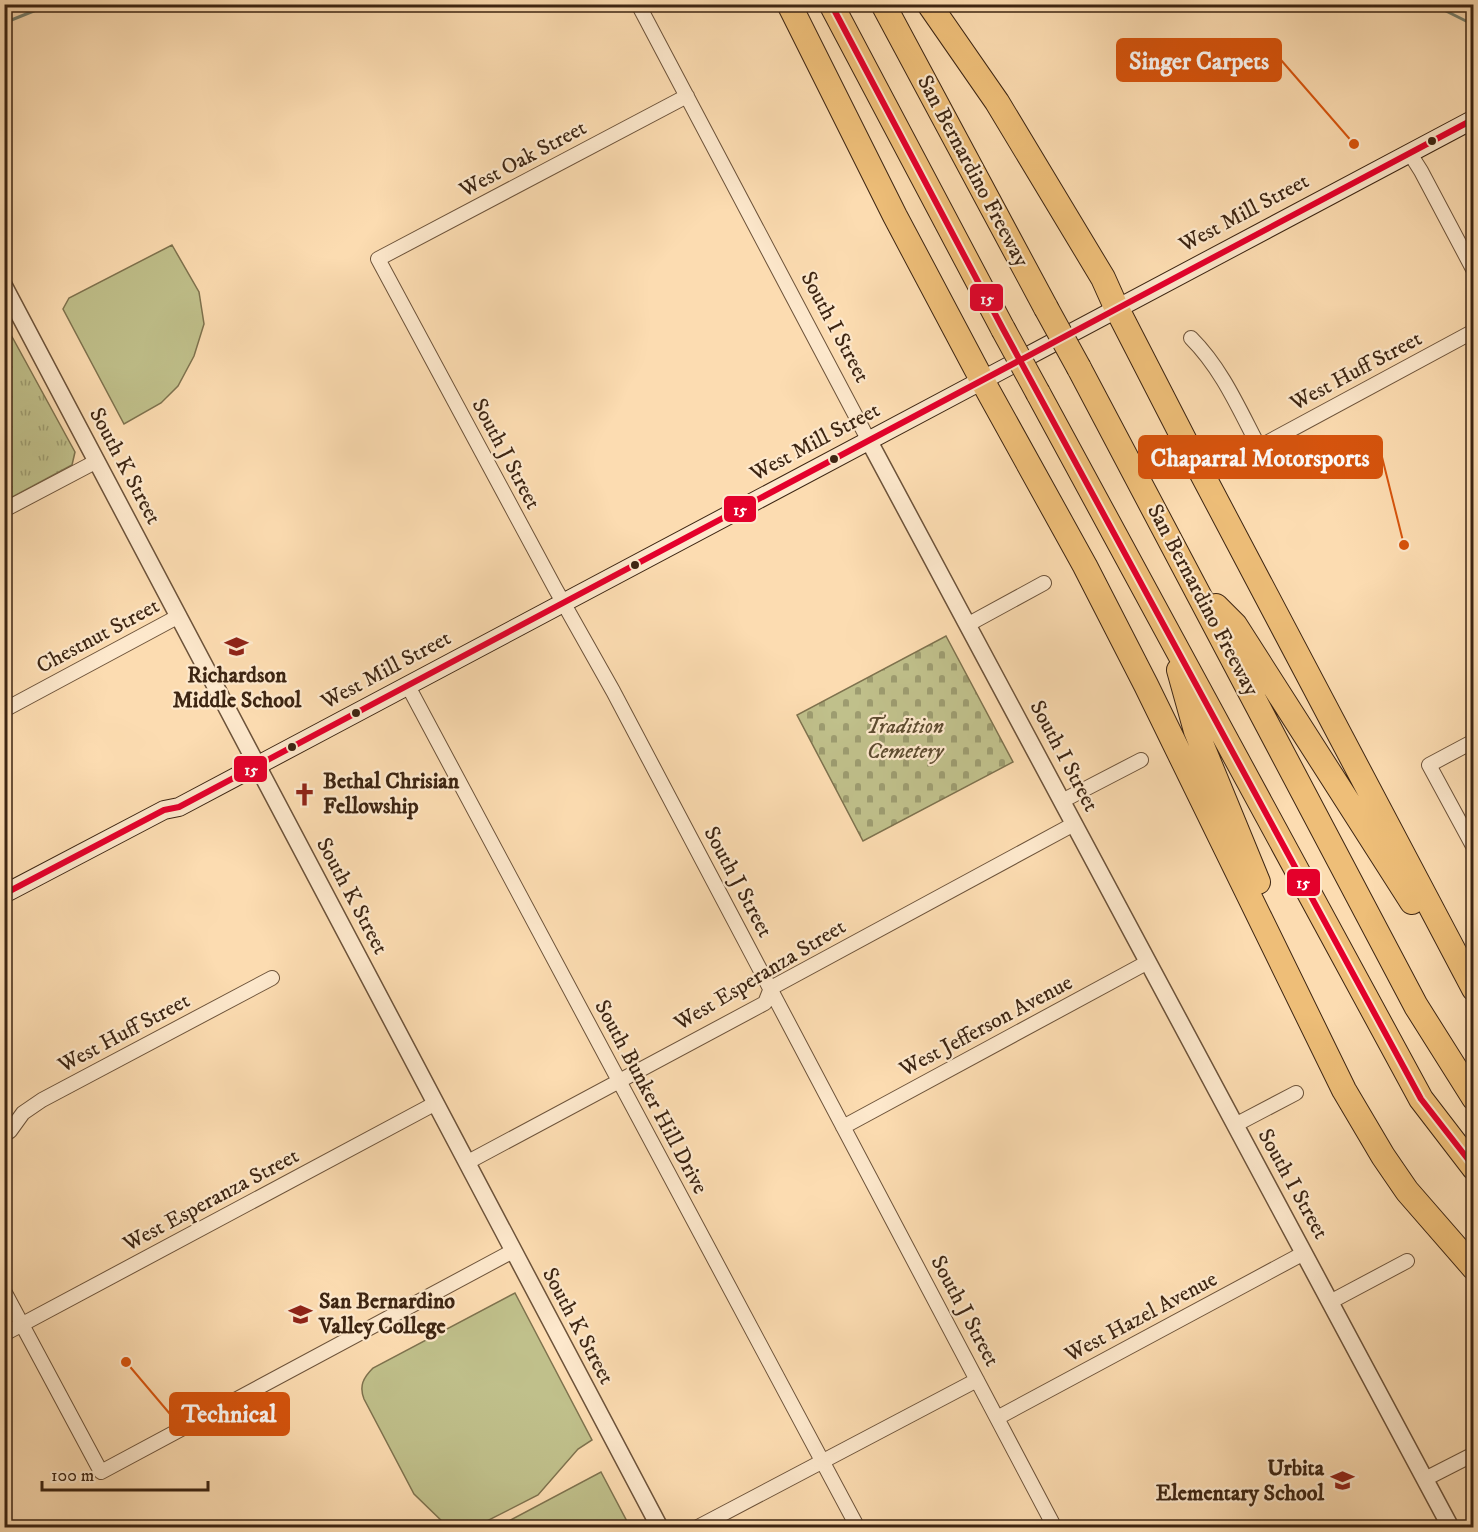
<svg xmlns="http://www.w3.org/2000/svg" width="1478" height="1532" font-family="'IM FELL DW Pica',serif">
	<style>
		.cemetery { fill: url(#cemetery-stones); stroke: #7e724e; stroke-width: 1.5 }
		.park { fill: url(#park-tufts); stroke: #7e724e; stroke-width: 1.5 }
		.pitch { fill: #c0c08b; stroke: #7e724e; stroke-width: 1.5 }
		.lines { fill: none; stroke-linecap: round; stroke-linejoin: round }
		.stream { stroke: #78806d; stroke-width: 3 }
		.minor-casing { stroke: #6d533a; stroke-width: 16 }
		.tertiary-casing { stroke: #6d533a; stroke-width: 19 }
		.secondary-casing { stroke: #3d2512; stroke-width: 20 }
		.motorway-casing { stroke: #3d2512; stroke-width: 26 }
		.minor { stroke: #fde8cc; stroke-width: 14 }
		.tertiary { stroke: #fde8cc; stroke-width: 16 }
		.secondary { stroke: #fde8cc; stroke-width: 18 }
		.motorway { stroke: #eebe78; stroke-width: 24 }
		.motorway-bridge-casing { stroke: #3d2512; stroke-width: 26; stroke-linecap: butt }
		.motorway-bridge { stroke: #eebe78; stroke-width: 24 }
		.bus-1-casing { stroke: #fde8cc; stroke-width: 10 }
		.bus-1 { stroke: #e4002b; stroke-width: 6 }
		.bus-dot { fill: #3d2512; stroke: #fde8cc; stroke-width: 2 }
		.labels { text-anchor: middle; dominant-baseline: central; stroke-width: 4.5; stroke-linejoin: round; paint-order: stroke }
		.street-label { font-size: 22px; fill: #3d2512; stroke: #fde8cc }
		.poi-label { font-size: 22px; font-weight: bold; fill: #3d2512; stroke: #fde8cc; text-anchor: start }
		.park-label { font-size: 22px; font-style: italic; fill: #5e4c30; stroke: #fde8cc }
		.leader { fill: none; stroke: #d7540d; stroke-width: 2 }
		.callout-dot { fill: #d7540d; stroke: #fde8cc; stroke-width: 2 }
		.callout { fill: #d7540d; stroke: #d7540d; stroke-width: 2 }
		.callout-label { font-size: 24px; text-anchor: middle; font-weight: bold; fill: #fff }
		.line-badge { stroke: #fde8cc; stroke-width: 2 }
		.badge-label { font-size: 16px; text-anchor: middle; font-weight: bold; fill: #fff }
	</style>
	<defs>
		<pattern id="cemetery-stones" width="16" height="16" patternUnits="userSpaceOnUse" patternTransform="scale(1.5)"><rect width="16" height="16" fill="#c0c08b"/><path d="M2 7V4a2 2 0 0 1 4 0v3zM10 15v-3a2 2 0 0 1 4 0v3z" fill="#9d9c70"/></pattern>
		<pattern id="park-tufts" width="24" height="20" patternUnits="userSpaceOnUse" patternTransform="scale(1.5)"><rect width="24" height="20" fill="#c0c08b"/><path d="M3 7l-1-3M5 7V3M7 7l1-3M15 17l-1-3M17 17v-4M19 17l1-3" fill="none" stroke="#9d9c70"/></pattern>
	</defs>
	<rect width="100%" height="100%" fill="#fcdcb1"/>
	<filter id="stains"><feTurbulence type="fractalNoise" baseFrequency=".00333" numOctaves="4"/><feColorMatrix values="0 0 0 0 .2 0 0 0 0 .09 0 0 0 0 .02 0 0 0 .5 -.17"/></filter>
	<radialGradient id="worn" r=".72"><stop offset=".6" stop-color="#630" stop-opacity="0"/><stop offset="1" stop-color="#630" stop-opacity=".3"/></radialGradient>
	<path class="cemetery" d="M 946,636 L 1013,762 L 863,841 L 797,715 Z"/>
	<path class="park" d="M 4,322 L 75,452 L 72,465 L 5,501 Z"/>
	<path class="pitch" d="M 172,245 L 199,292 L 204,324 L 194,356 L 178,386 L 161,403 L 124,424 L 63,309 L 69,298 Z
		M 515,1293 L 592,1440 L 578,1449 L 538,1495 L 475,1527 L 448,1527 L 414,1494 L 364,1399 C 359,1386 363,1378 373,1368 Z
		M 601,1472 L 630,1527 L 510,1527 L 507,1522 Z"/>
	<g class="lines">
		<path class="stream" d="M 1432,4 L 1474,25
			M 4,23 L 51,4"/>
		<defs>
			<path id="minor" d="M 638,4 L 869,441
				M 687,96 L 378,259 L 555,588 L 613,691 L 1055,1528
				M 1409,152 L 1421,171 L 1474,271
				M 1191,338 C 1222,369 1239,409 1259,447 L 1474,331
				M 4,510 L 97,461
				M 967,625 L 1044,583
				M 408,686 L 858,1528
				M 4,710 L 179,616
				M 1474,741 L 1429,765 L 1474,848
				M 1062,801 L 1141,760
				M 1235,1125 L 1296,1093
				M 843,1127 L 1148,962
				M 4,1135 L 10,1131 L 23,1113 L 42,1100 L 272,978
				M 468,1162 L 765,1003 L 771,988 L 1074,824
				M 4,1291 L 101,1472 L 513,1251
				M 1330,1302 L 1407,1261
				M 4,1334 L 436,1103
				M 997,1418 L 1304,1253
				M 1425,1479 L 1474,1454
				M 696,1528 L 977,1380"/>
			<path id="tertiary" d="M 4,286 L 660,1528
				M 869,441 L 1451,1528"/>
			<path id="secondary" d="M 4,894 L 164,810 L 179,807 L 326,729 L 1474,119"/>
			<path id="motorway" d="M 789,4 L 895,216 L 982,380 L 1085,566 L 1146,685 L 1344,1090 L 1383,1156 L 1407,1191 L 1474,1268
				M 831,4 L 1003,329
				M 883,4 L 1046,308
				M 929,4 L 997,102 L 1103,278 L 1116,307 L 1190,451 L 1474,989
				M 1079,368 L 1416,1006 L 1474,1098
				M 1038,393 L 1421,1099 L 1474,1168
				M 1216,606 L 1235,625 L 1412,902
				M 1179,670 L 1196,731 L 1258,882"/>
		</defs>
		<use href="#minor" class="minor-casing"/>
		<use href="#tertiary" class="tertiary-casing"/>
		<use href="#secondary" class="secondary-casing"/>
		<use href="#motorway" class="motorway-casing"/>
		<use href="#minor" class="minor"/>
		<use href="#tertiary" class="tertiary"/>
		<use href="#secondary" class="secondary"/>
		<use href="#motorway" class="motorway"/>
		<defs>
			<path id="motorway-bridge" d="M 1046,308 L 1079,368
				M 1003,329 L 1038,393"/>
		</defs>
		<use href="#motorway-bridge" class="motorway-bridge-casing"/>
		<use href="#motorway-bridge" class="motorway-bridge"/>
		<defs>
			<path id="bus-1" d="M 831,4 L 1003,329 L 1421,1099 L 1474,1167
				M 4,894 L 164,810 L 179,807 L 1474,119"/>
		</defs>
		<use href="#bus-1" class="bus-1-casing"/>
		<use href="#bus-1" class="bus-1"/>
	</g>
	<defs>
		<symbol id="school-bare" viewBox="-9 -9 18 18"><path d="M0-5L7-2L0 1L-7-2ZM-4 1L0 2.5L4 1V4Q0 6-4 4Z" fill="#8f2418" stroke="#fde8cc" stroke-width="2.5" paint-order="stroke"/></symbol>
		<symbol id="church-bare" viewBox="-9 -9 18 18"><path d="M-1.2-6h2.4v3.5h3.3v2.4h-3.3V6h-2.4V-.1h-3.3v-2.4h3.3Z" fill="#8f2418" stroke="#fde8cc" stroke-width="2.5" paint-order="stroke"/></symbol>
		<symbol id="university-bare" viewBox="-9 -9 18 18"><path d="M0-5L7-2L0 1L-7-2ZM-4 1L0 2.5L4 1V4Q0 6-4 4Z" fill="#8f2418" stroke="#fde8cc" stroke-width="2.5" paint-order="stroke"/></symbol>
	</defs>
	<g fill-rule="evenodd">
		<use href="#school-bare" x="220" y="630" width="33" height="33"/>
		<use href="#church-bare" x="288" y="778" width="33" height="33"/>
		<use href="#university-bare" x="284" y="1298" width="33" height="33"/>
		<use href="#school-bare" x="1326" y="1464" width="33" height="33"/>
	</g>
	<g class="bus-dot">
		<circle cx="1432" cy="141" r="5"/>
		<circle cx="834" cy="459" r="5"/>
		<circle cx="635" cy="565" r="5"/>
		<circle cx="356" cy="713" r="5"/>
		<circle cx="292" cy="747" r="5"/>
	</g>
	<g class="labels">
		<g class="street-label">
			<text transform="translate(523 159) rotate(-28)">West Oak Street</text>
			<text transform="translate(973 171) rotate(62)">San Bernardino Freeway</text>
			<text transform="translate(1244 213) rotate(-28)">West Mill Street</text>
			<text transform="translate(835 327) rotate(62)">South I Street</text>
			<text transform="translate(1356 371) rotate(-28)">West Huff Street</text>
			<text transform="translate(815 442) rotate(-28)">West Mill Street</text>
			<text transform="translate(506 454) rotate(62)">South J Street</text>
			<text transform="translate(125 466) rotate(62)">South K Street</text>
			<text transform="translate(1203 600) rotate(62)">San Bernardino Freeway</text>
			<text transform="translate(98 636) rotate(-28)">Chestnut Street</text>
			<text transform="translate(386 670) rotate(-28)">West Mill Street</text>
			<text transform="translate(1064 756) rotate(62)">South I Street</text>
			<text transform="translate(738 882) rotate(62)">South J Street</text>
			<text transform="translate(352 896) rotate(62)">South K Street</text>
			<text transform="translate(760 975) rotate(-31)">West Esperanza Street</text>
			<text transform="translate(986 1026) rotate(-28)">West Jefferson Avenue</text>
			<text transform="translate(124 1033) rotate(-28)">West Huff Street</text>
			<text transform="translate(651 1097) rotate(62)">South Bunker Hill Drive</text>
			<text transform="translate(1293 1184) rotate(61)">South I Street</text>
			<text transform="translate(211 1200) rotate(-28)">West Esperanza Street</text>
			<text transform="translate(965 1311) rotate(62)">South J Street</text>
			<text transform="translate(1141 1317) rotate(-28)">West Hazel Avenue</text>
			<text transform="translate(578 1326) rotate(62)">South K Street</text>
		</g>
		<g class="poi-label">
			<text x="237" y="675" text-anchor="middle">Richardson<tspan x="237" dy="25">Middle School</tspan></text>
			<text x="323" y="781">Bethal Chrisian<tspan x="323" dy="25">Fellowship</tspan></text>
			<text x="319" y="1301">San Bernardino<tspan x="319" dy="25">Valley College</tspan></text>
			<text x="1324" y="1468" text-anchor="end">Urbita<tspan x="1324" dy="25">Elementary School</tspan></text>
		</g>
		<g class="park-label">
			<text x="905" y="726">Tradition<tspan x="905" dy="25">Cemetery</tspan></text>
		</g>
	</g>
	<path class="leader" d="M1354 144L1281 60M1404 545L1382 457M126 1362L170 1414"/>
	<g class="callout-dot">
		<circle cx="1354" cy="144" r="6"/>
		<circle cx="1404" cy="545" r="6"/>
		<circle cx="126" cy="1362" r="6"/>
	</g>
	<g class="callout">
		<rect x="1117" y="39" width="164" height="42" rx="6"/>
		<rect x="1139" y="436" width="243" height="42" rx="6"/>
		<rect x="170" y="1393" width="119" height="42" rx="6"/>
	</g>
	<g class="callout-label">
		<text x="1199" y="69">Singer Carpets</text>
		<text x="1260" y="466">Chaparral Motorsports</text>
		<text x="229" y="1422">Technical</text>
	</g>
	<g class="line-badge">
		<rect x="969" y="283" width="35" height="29" rx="6" fill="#e4002b"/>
		<rect x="723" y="495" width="34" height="28" rx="6" fill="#e4002b"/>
		<rect x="233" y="755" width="35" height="28" rx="6" fill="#e4002b"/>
		<rect x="1286" y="868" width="35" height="29" rx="6" fill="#e4002b"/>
	</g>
	<g class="badge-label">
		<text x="987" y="304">15</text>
		<text x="740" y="515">15</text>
		<text x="251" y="775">15</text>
		<text x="1303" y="888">15</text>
	</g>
	<rect width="1478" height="1532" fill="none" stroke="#fcdcb1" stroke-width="24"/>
	<rect x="6" y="6" width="1466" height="1520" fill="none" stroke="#3d2512" stroke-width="3"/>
	<rect x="12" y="12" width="1454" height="1508" fill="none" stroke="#3d2512" stroke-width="1.5"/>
	<path d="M42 1481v9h166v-9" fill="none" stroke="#3d2512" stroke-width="3"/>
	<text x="51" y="1481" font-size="18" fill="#3d2512" stroke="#fde8cc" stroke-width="4.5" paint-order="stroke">100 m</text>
	<rect width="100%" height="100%" filter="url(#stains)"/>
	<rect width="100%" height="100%" fill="url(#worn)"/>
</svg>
